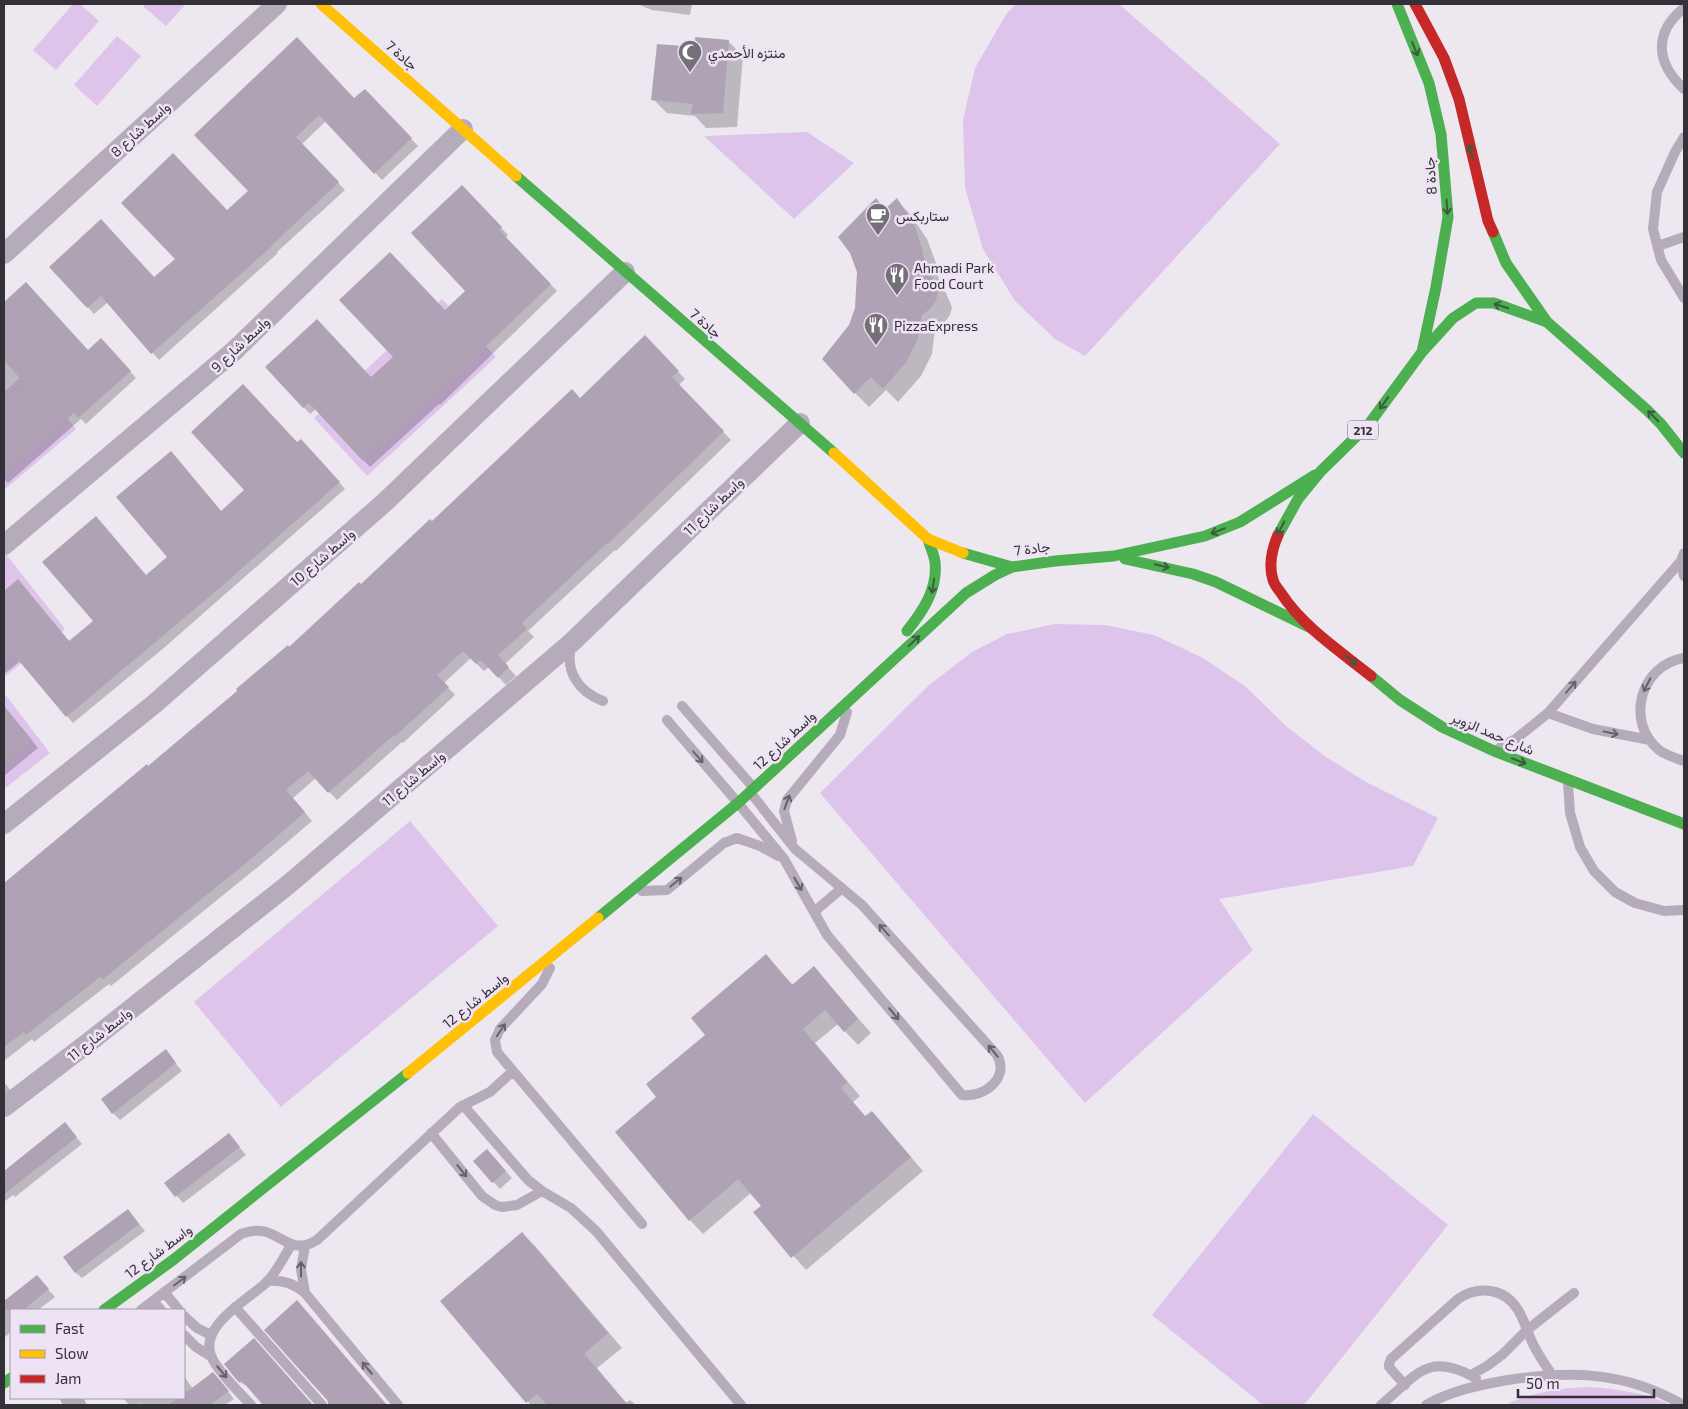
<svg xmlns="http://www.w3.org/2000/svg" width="1688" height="1409" font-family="'Exo 2',Vazirmatn,sans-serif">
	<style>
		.green { fill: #dec4eb }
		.shadow { fill: #0003 }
		.building { fill: #aea2b4 }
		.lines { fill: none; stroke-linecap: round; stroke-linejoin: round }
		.lane { stroke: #b6abbb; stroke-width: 10 }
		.street { stroke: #b6abbb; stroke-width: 20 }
		.fast { stroke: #4caf50; stroke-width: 11 }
		.slow { stroke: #ffc107; stroke-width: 11 }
		.jam { stroke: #c62828; stroke-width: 11 }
		.oneway { stroke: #3c5c40 }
		.oneway2 { stroke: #68616c }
		.labels { text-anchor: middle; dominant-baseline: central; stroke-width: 5; stroke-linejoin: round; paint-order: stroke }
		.shield { fill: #eee3f4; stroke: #6c6670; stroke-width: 1 }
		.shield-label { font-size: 12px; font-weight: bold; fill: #343037 }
		.poi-label { font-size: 14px; fill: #343037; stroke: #eee3f4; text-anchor: start }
		.street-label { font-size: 14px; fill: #343037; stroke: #eee3f4 }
	</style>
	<rect width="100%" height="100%" fill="#ede7f0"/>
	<path class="green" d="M 73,4 L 80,4 L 99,21 L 56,70 L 33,50 Z
		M 145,4 L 186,4 L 166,26 L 143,6 Z
		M 1016,4 L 1119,4 L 1280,144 L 1085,356 L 1055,339 L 1015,301 L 983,249 L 965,188 L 963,120 L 975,68 L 1007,13 Z
		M 117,36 L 141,56 L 97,106 L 74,85 Z
		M 807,132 L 854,163 L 794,219 L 704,136 Z
		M 442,299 L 496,357 L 367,476 L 314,418 Z
		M 28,371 L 76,429 L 4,490 L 4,392 Z
		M 6,554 L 65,629 L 4,677 L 4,556 Z
		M 1055,624 L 1105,625 L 1154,635 L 1203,658 L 1246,687 L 1286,726 L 1326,757 L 1368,783 L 1438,818 L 1413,866 L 1219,899 L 1253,950 L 1085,1103 L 820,793 L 928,686 L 972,652 L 1007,634 Z
		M 4,693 L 50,753 L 4,789 Z
		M 410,821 L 498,926 L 281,1107 L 194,1002 Z
		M 1313,1114 L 1448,1225 L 1304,1405 L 1263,1405 L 1152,1315 Z
		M 1588,1387 C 1616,1389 1645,1392 1671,1405 L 1507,1405 L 1509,1403 C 1537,1392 1558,1388 1588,1387 Z"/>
	<path class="shadow" d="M 637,4 L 692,4 L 690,15 L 652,10 Z
		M 697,38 L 729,42 L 743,56 L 737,127 L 706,128 L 695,116 L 667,113 L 653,99 L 698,48 Z
		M 365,90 L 418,146 L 382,180 L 326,121 L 302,144 L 345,190 L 277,252 L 278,253 L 159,360 L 108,302 L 94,314 L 51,267 L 155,279 L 250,191 L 196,135 L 355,100 Z
		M 462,186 L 508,235 L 505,238 L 557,291 L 440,405 L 439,404 L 370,467 L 316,409 L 310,414 L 266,367 L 371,379 L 445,312 L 467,291 Z
		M 896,200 L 910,214 L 927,239 L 936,263 L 940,287 L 946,293 L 952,307 L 950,315 L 944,323 L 935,329 L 932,354 L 921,376 L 898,402 L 886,390 L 869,407 L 855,393 L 850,326 L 886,210 Z
		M 26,284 L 88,351 L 108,347 L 136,378 L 86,424 L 81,419 L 8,483 L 4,479 L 4,304 Z
		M 653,345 L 685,379 L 679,385 L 731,440 L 616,551 L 615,550 L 528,631 L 534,637 L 505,664 L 516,676 L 506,685 L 489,667 L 484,671 L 471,658 L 444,683 L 455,695 L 403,743 L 402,742 L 337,800 L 316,778 L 293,798 L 312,821 L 258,867 L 111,986 L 109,984 L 34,1042 L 32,1039 L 4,1061 L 4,885 L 149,767 L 289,649 L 432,523 L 581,399 Z
		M 297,444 L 307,447 L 345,489 L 165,647 L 73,723 L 30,673 L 24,658 L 4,674 L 4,593 L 18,581 L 70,642 L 169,557 L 177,459 L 222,512 Z
		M 4,706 L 38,748 L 4,776 Z
		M 766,956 L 793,985 L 814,968 L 871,1033 L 858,1045 L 838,1024 L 815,1043 L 860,1096 L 853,1102 L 866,1117 L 872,1112 L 923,1171 L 806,1270 L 755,1213 L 763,1206 L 752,1192 L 703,1234 L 690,1220 L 658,1097 Z
		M 165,1051 L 182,1071 L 120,1120 L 113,1113 Z
		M 4,1082 L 11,1091 L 4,1097 Z
		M 65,1124 L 82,1144 L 15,1197 L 13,1195 L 4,1202 L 4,1172 Z
		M 235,1142 L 246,1155 L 183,1203 L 166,1183 Z
		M 494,1158 L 512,1178 L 500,1189 L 474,1161 Z
		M 128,1210 L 145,1231 L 82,1278 L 75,1272 Z
		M 522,1233 L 536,1247 L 622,1348 L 597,1368 L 626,1403 L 630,1400 L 636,1405 L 531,1405 L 442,1301 Z
		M 37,1277 L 55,1297 L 38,1310 L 11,1310 L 11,1332 L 4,1338 L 4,1303 Z
		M 300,1305 L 386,1405 L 330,1405 Z
		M 254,1340 L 312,1405 L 264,1405 L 246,1384 L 244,1385 L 241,1382 L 225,1364 Z
		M 184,1376 L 193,1389 L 220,1381 L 234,1399 L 225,1405 L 143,1405 L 141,1403 L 139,1405 L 129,1405 L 123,1398 L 184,1398 Z"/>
	<path class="building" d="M 297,37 L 354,98 L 365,89 L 412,138 L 374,174 L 319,115 L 296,137 L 339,182 L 272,245 L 272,246 L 151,354 L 101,296 L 87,308 L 49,267 L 101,219 L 154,277 L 175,259 L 121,203 L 173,153 L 227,210 L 248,191 L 194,135 Z
		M 695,37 L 729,40 L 723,113 L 691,114 L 693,104 L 651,100 L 657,44 L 696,47 Z
		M 462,185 L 502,227 L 499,230 L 551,284 L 482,350 L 484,351 L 433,400 L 431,398 L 363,461 L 309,403 L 303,408 L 265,367 L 317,319 L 371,377 L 393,357 L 339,300 L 390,252 L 445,310 L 465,291 L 411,233 Z
		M 876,198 L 885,209 L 897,198 L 914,224 L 922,248 L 926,272 L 932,277 L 938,292 L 936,300 L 930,309 L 922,315 L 918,339 L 907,361 L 883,389 L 871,377 L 854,394 L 822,359 L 849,325 L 855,308 L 857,272 L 850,253 L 838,237 Z
		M 26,282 L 88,350 L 101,338 L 131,371 L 78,418 L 74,413 L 4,475 L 4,400 L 24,383 L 4,360 L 4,302 Z
		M 645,335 L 679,371 L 672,377 L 724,431 L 608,544 L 607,543 L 522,623 L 527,629 L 498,655 L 509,667 L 498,678 L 481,660 L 476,664 L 463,651 L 437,675 L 449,687 L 394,737 L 393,736 L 328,793 L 308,771 L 286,790 L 305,812 L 251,859 L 103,979 L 100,977 L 26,1035 L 24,1032 L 4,1047 L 4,883 L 147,764 L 148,766 L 237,691 L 236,689 L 288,645 L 289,647 L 359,582 L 361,584 L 430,519 L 432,521 L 572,389 L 580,398 Z
		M 243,384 L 297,442 L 301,439 L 340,482 L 215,592 L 66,717 L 15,656 L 4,666 L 4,591 L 18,579 L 69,641 L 93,621 L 42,562 L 96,516 L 146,575 L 167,557 L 116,497 L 171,451 L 221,511 L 244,490 L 191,432 Z
		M 4,706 L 32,740 L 4,764 Z
		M 766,954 L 792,985 L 814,966 L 858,1019 L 844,1032 L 825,1010 L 803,1029 L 847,1082 L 841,1088 L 865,1116 L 872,1111 L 911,1157 L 791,1258 L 753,1212 L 761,1206 L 738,1179 L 689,1221 L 615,1132 L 656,1097 L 646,1084 L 705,1035 L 691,1018 Z
		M 166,1049 L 176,1063 L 112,1114 L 101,1099 Z
		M 65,1122 L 77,1137 L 4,1194 L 4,1171 Z
		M 229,1133 L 240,1147 L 175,1197 L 164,1183 Z
		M 487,1149 L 506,1171 L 492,1183 L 473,1161 Z
		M 128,1209 L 139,1224 L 75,1273 L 63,1257 Z
		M 522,1232 L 608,1333 L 584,1354 L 628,1405 L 547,1405 L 537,1394 L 526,1403 L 440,1301 Z
		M 37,1275 L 49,1289 L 23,1310 L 4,1310 L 4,1301 Z
		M 297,1300 L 387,1405 L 329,1405 L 327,1400 L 264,1330 Z
		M 254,1338 L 313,1405 L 263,1405 L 242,1381 L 240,1383 L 235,1378 L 224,1364 Z
		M 213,1372 L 229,1391 L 210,1405 L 168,1405 L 179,1398 L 184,1398 L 184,1394 Z"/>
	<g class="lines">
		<path class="lane" d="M 1684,8 C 1653,33 1656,63 1684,89
			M 1684,137 L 1675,152 L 1657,192 L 1653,229 L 1661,260 L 1684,298
			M 1658,246 L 1684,237
			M 1681,561 L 1684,576
			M 571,646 C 565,672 579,692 603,701
			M 1684,658 C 1640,665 1625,722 1659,750 C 1667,756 1676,758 1684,761
			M 682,706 L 753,787
			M 1548,713 L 1593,729 L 1650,740
			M 667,720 L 738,803 L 784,859 L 827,935 L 962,1095 C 984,1098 1010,1078 997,1055 L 862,905 L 795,849 L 750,792
			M 1499,748 L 1517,738 L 1548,713 L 1681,561 L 1684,553
			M 1568,783 L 1570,813 L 1580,847 L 1594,871 L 1615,892 L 1635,903 L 1664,911 L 1684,910
			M 792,841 L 784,811 L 787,800 L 840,735 L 847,712
			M 642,891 L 667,890 L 724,843 L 737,838 L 760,846 L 778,856
			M 814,912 L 842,888
			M 550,968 L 542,984 L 500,1029 L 495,1040 L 497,1052 L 642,1224
			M 463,1105 L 528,1180 L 542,1191 L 571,1208 L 596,1231 L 741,1405
			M 431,1133 L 482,1196 L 495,1205 L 502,1207 L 517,1205 L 542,1191
			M 267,1281 C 283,1280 293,1283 305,1293 L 398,1405
			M 164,1292 L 179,1310
			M 305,1293 L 301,1269 L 305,1246
			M 153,1301 L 161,1310
			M 235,1307 L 322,1405
			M 141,1310 L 241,1234 C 278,1219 285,1260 317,1240 L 460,1107 L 490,1092 L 512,1072
			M 184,1316 L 197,1328 L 211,1335
			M 184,1335 L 196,1347 L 212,1357
			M 1471,1375 L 1487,1366 L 1503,1354 L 1527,1330 L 1574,1293
			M 1405,1385 L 1389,1367 L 1389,1364 L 1391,1359 L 1458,1299 C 1478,1285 1505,1288 1518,1310 C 1525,1321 1528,1335 1534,1346 C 1539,1356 1546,1366 1552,1375
			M 251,1405 C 239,1392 220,1374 212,1358 C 197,1327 247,1300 266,1283 C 276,1273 284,1257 291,1245
			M 1381,1405 C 1417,1375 1427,1351 1476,1378
			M 1426,1405 C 1451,1391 1475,1386 1502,1381 C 1567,1370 1626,1371 1683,1405"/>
		<path class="street" d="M 4,254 L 277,4
			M 4,545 L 234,351 L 463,129
			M 4,824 L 153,705 L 385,502 L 625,272
			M 4,1107 L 93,1039 L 289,884 L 571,643 L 800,423
			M 70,1398 L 76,1405"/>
		<path class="fast" d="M 1397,4 L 1429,83 L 1441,134 L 1448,217 L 1436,287 L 1422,352
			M 516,176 L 834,453
			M 1493,232 L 1506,263 L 1547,322
			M 1278,535 L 1298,499 L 1321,471 L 1369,424 L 1422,352 L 1453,318 L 1476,303 L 1494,303 L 1547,322 L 1647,410 L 1661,424 L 1684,453
			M 963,553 L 1012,567 L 1055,561 L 1114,556 L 1205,536 L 1240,522 L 1315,475
			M 1125,559 L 1193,574 L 1216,582 L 1311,628
			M 907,631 C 923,611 938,589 935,562 C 934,554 930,547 928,539
			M 1371,676 L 1400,700 L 1442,727 L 1494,751 L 1684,824
			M 598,918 L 738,803 L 966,593 L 995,575 L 1012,567
			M 104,1310 L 173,1260 L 408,1073
			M 4,1383 L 11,1378"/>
		<path class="slow" d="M 321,4 L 516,176
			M 834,453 L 928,539 L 963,553
			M 408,1073 L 598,918"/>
		<path class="jam" d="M 1415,4 L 1444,58 L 1459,99 L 1488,221 L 1493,232
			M 1278,535 C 1272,549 1268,564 1273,580 C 1274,584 1278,589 1281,593 C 1303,627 1340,651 1371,676"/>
	</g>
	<defs><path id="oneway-shaft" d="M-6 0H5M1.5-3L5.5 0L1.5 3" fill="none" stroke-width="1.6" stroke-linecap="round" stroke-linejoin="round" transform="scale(1.25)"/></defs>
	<g class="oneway">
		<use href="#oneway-shaft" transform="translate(1415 49) rotate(68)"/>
		<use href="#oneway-shaft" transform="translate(1471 152) rotate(-104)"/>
		<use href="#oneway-shaft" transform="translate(1447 207) rotate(86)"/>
		<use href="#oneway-shaft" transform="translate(1501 306) rotate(-162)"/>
		<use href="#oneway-shaft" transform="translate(1384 403) rotate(126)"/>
		<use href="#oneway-shaft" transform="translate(1653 416) rotate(-135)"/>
		<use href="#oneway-shaft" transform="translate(1281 528) rotate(117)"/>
		<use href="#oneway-shaft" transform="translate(1218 531) rotate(158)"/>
		<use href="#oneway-shaft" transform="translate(1162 566) rotate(13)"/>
		<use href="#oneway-shaft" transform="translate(933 586) rotate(99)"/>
		<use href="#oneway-shaft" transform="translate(914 641) rotate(-43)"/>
		<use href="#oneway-shaft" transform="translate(1351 660) rotate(39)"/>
		<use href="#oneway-shaft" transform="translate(1519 761) rotate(21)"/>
	</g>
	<g class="oneway2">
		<use href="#oneway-shaft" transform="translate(1647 685) rotate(117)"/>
		<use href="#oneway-shaft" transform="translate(1571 687) rotate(-49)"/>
		<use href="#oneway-shaft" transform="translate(1611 733) rotate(11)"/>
		<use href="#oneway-shaft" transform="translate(698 757) rotate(49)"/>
		<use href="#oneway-shaft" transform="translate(787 802) rotate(-70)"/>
		<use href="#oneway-shaft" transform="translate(676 882) rotate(-39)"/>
		<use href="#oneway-shaft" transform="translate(798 884) rotate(60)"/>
		<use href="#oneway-shaft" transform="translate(884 930) rotate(-132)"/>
		<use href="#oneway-shaft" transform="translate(894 1014) rotate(50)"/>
		<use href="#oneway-shaft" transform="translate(501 1030) rotate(-56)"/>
		<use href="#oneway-shaft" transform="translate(993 1051) rotate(-130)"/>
		<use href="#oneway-shaft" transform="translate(462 1171) rotate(51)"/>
		<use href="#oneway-shaft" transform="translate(301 1269) rotate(-90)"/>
		<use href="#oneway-shaft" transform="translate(180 1281) rotate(-37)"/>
		<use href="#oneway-shaft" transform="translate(367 1368) rotate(-130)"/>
		<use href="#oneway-shaft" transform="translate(222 1372) rotate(50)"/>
	</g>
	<defs>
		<symbol id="mosque-pin" viewBox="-11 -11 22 30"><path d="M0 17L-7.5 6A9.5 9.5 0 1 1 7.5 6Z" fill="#757078" stroke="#eee3f4"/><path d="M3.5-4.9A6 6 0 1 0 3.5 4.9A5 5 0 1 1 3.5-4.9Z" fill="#fff"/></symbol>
		<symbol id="cafe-pin" viewBox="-11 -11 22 30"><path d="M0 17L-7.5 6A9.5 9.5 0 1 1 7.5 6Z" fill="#757078" stroke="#eee3f4"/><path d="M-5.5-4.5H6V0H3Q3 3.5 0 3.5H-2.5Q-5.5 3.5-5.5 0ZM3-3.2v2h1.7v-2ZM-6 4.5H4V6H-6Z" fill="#fff"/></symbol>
		<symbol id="restaurant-pin" viewBox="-11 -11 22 30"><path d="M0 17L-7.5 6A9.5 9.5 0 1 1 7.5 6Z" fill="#757078" stroke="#eee3f4"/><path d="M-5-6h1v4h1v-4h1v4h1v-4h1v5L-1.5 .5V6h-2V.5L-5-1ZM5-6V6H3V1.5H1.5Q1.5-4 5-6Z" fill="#fff"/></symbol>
	</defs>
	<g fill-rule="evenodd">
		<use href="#mosque-pin" x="676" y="38" width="28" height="38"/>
		<use href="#cafe-pin" x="864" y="201" width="28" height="38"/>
		<use href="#restaurant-pin" x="883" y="261" width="28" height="38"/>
		<use href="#restaurant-pin" x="862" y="311" width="28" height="38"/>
	</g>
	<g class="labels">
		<rect class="shield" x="1348" y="420.5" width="30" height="19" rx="4"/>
		<g class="shield-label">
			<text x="1363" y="430">212</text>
		</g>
		<g class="poi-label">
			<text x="708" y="52">منتزه الأحمدي</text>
			<text x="896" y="215">ستاربكس</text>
			<text x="914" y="267">Ahmadi Park<tspan x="914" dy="16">Food Court</tspan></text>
			<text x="894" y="325">PizzaExpress</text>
		</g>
		<g class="street-label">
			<text transform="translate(402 55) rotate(41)">جادة 7</text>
			<text transform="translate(140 129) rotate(-42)">واسط شارع 8</text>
			<text transform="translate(1430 176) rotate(-94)">جادة 8</text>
			<text transform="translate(706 323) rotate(41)">جادة 7</text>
			<text transform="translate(240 344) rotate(-43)">واسط شارع 9</text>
			<text transform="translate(713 506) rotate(-44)">واسط شارع 11</text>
			<text transform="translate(1032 548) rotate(-7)">جادة 7</text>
			<text transform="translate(322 557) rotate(-41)">واسط شارع 10</text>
			<text transform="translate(1493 733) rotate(23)">شارع حمد الزوير</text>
			<text transform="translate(784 740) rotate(-43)">واسط شارع 12</text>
			<text transform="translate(413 778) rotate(-40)">واسط شارع 11</text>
			<text transform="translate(475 1000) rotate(-39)">واسط شارع 12</text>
			<text transform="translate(99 1034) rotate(-38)">واسط شارع 11</text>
			<text transform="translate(158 1251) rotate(-37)">واسط شارع 12</text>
		</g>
	</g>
	<rect width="1688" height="1409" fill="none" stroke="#343037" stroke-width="10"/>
	<rect x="10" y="1309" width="175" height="90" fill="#eee3f4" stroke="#a49ba8"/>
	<rect x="20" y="1325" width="25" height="8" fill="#4caf50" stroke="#a49ba8"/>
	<text x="55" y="1334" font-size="15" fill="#343037">Fast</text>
	<rect x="20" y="1350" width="25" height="8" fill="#ffc107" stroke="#a49ba8"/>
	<text x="55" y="1359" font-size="15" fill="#343037">Slow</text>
	<rect x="20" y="1375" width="25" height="8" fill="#c62828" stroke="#a49ba8"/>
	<text x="55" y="1384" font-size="15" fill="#343037">Jam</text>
	<path d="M1518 1389v8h136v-8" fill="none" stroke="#343037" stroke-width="2.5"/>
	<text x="1526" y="1389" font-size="15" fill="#343037" stroke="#eee3f4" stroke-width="4" paint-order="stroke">50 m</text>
</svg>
